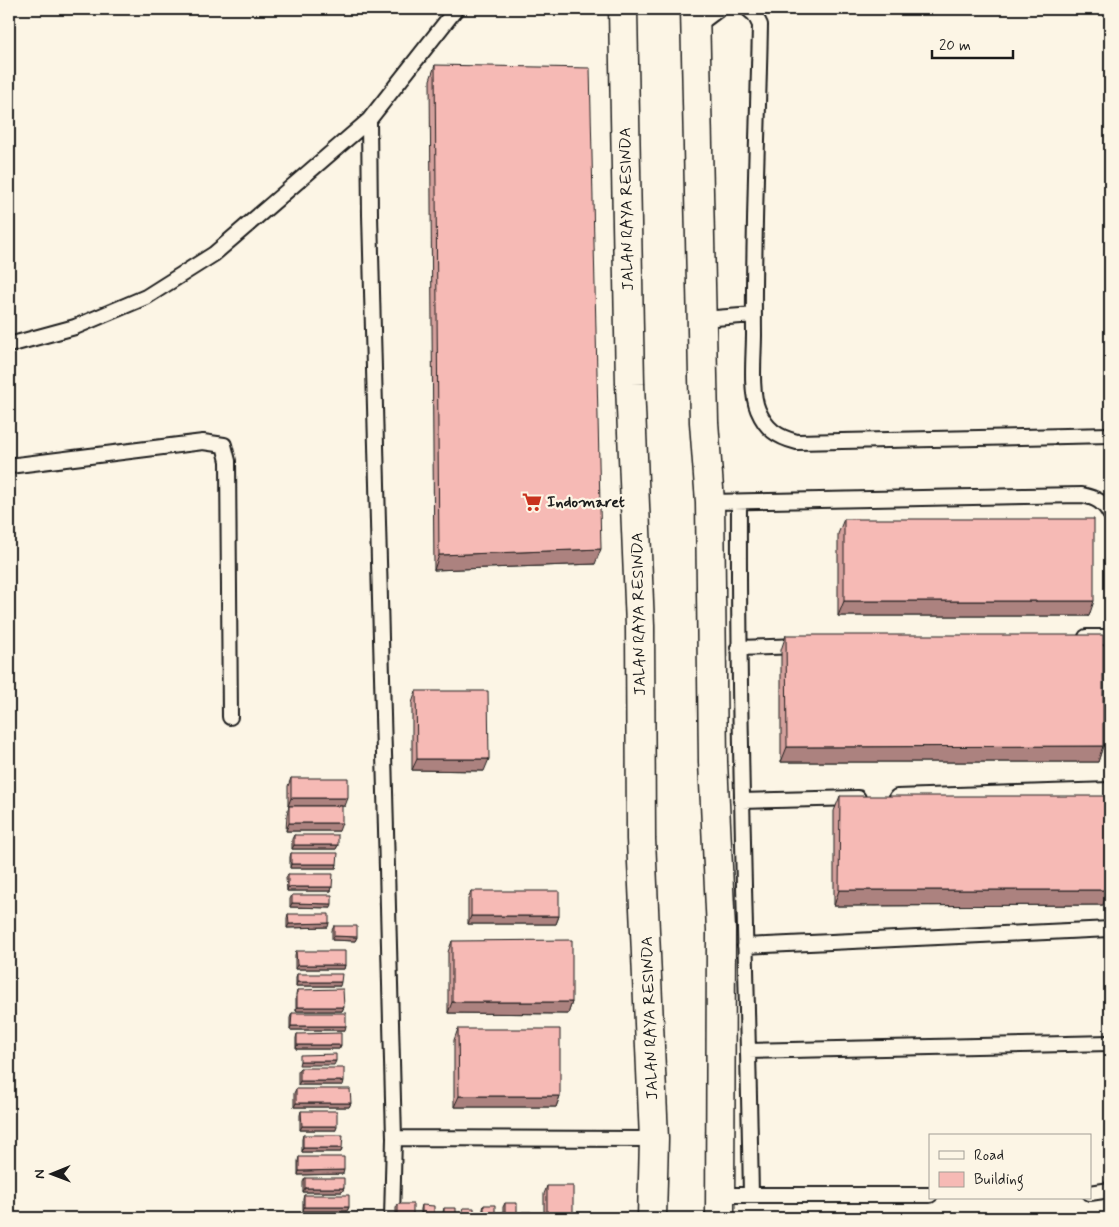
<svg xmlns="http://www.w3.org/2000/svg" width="1119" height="1227" font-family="Mynerve,sans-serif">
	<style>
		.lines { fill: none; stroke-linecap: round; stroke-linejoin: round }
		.lane-casing { stroke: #1c1c1c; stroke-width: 18 }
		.secondary-casing { stroke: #1c1c1c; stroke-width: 31 }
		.lane { stroke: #fcf5e5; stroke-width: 14 }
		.secondary { stroke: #fcf5e5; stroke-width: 28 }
		.wall { fill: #d4a09c; stroke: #1c1c1c }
		.shaded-wall { fill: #ac827f; stroke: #1c1c1c }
		.building { fill: #f6bab5; stroke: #1c1c1c }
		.labels { text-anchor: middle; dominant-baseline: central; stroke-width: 4.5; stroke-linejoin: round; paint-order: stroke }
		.street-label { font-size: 16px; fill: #1c1c1c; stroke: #fcf5e5 }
		.poi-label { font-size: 16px; font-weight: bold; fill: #1c1c1c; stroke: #fcf5e5; text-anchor: start }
	</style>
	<rect width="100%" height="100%" fill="#fcf5e5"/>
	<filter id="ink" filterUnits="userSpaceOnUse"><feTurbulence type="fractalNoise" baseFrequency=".02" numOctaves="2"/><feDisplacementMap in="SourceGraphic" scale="10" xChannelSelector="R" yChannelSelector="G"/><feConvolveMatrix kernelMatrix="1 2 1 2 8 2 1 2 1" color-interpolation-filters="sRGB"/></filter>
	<g filter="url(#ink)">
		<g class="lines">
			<defs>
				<path id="lane" d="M 748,9 L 755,15 L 760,25 C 758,128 753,231 754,334 C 754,356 750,391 758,410 C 766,429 777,437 797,442 L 1110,435
					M 695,27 L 719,9
					M 369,120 L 370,215 L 394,1138 L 392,1218
					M 702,319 L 754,315
					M 9,345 L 75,327 L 146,297 L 214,254 L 369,120 L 456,9
					M 9,466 L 203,442 L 224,445 L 228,461 L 230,717
					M 710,502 L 1082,495 C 1096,498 1104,502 1110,514
					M 739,503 C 738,734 747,964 751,1195
					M 1086,637 L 1110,637
					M 738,648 L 800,646
					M 897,797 L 1110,790
					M 741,801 L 858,798
					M 745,946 L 1110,929
					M 748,1051 L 1110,1043
					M 394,1138 L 654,1139
					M 1090,1193 L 1110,1190
					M 720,1195 L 930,1195"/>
				<path id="secondary" d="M 623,9 L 630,384 L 640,626 L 641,839 L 654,1139 L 652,1218
					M 695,9 L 704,422 L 710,502 L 713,762 L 721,930 L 720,1218"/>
			</defs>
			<use href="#lane" class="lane-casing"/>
			<use href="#secondary" class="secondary-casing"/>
			<use href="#lane" class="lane"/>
			<use href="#secondary" class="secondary"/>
		</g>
		<path class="wall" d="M 435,65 L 595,564 L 434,570 L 430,80 Z
			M 844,519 L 1089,616 L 838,616 L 838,534 Z
			M 786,635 L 1103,746 L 1098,762 L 781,762 L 781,650 Z
			M 416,691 L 484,771 L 412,770 L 412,703 Z
			M 291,778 L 345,806 L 288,806 L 288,786 Z
			M 840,796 L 1103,905 L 834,906 L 834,811 Z
			M 289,806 L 339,831 L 286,831 L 287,814 Z
			M 294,835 L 338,845 L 336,849 L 292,849 L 292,839 Z
			M 291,853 L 337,864 L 336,868 L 290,868 L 290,857 Z
			M 288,874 L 332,887 L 331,891 L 287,891 L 286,878 Z
			M 471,891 L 559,916 L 556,924 L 468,924 L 468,899 Z
			M 292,895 L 331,908 L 290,907 L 290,899 Z
			M 288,914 L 328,927 L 287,928 L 287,918 Z
			M 334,926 L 357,937 L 355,941 L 332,940 L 332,930 Z
			M 452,941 L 572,1002 L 568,1014 L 448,1013 L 448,952 Z
			M 296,951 L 345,965 L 344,969 L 295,969 L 295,955 Z
			M 297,974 L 340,986 L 296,986 L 296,978 Z
			M 297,990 L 344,1007 L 342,1011 L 296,1011 L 296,994 Z
			M 292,1013 L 345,1030 L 290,1030 L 290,1018 Z
			M 458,1029 L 560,1096 L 556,1107 L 454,1107 L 454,1040 Z
			M 297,1034 L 341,1045 L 339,1049 L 296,1049 L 296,1038 Z
			M 300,1068 L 343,1085 L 298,1085 L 298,1072 Z
			M 296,1089 L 351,1103 L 349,1107 L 294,1107 L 294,1093 Z
			M 301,1111 L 336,1130 L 300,1130 L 300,1115 Z
			M 303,1135 L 342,1148 L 341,1152 L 302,1152 L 302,1139 Z
			M 299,1157 L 343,1174 L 298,1175 L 298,1161 Z
			M 305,1178 L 344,1188 L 342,1192 L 303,1192 L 303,1182 Z
			M 547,1186 L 573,1218 L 544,1218 L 544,1194 Z
			M 304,1195 L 349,1207 L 347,1211 L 303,1211 L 303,1199 Z
			M 505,1203 L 517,1218 L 503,1218 L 503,1207 Z
			M 398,1204 L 413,1218 L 396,1218 L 396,1208 Z
			M 422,1205 L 434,1218 L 421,1218 L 421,1209 Z
			M 484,1205 L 495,1218 L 483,1218 L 483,1209 Z
			M 444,1208 L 456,1218 L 443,1218 L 443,1212 Z
			M 463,1208 L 474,1218 L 461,1218 L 462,1212 Z"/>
		<path class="shaded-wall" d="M 601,549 L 595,564 L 434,570 L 439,555 Z
			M 844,601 L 1094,601 L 1089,616 L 838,616 Z
			M 1103,746 L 1098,762 L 781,762 L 787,747 Z
			M 417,759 L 489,759 L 484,771 L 412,770 Z
			M 291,798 L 348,798 L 345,806 L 288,806 Z
			M 289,823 L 342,823 L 339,831 L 286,831 Z
			M 294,845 L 338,845 L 336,849 L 292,849 Z
			M 291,864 L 337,864 L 336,868 L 290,868 Z
			M 288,887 L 332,887 L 331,891 L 287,891 Z
			M 839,890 L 1109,890 L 1103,905 L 834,906 Z
			M 292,903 L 332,904 L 331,908 L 290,907 Z
			M 471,916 L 559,916 L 556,924 L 468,924 Z
			M 329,923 L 328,927 L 287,928 L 289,924 Z
			M 334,936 L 357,937 L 355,941 L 332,940 Z
			M 297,965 L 345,965 L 344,969 L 295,969 Z
			M 297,982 L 341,982 L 340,986 L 296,986 Z
			M 452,1002 L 572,1002 L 568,1014 L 448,1013 Z
			M 297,1007 L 344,1007 L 342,1011 L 296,1011 Z
			M 291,1026 L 346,1026 L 345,1030 L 290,1030 Z
			M 297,1045 L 341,1045 L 339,1049 L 296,1049 Z
			M 300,1061 L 336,1061 L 334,1065 L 299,1065 Z
			M 300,1081 L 344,1081 L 343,1085 L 298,1085 Z
			M 459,1096 L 560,1096 L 556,1107 L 454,1107 Z
			M 296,1103 L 351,1103 L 349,1107 L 294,1107 Z
			M 302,1126 L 337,1126 L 336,1130 L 300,1130 Z
			M 303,1148 L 342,1148 L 341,1152 L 302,1152 Z
			M 344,1170 L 343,1174 L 298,1175 L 299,1171 Z
			M 305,1188 L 344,1188 L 342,1192 L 303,1192 Z
			M 304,1207 L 349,1207 L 347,1211 L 303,1211 Z"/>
		<path class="building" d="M 435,65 L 590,68 L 601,549 L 439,555 Z
			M 844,519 L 1094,519 L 1094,601 L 844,601 Z
			M 786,635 L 1103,635 L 1103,746 L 787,747 Z
			M 416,691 L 488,691 L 489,759 L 417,759 Z
			M 291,778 L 348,778 L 348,798 L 291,798 Z
			M 840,796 L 1108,796 L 1109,890 L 839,890 Z
			M 289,806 L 342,806 L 342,823 L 289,823 Z
			M 294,835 L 338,835 L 338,845 L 294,845 Z
			M 291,853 L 338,853 L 337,864 L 291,864 Z
			M 288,874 L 333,874 L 332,887 L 288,887 Z
			M 471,891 L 559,891 L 559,916 L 471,916 Z
			M 292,895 L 332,895 L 332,904 L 292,903 Z
			M 288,914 L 329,914 L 329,923 L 289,924 Z
			M 334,926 L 357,926 L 357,937 L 334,936 Z
			M 572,940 L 572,1002 L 452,1002 L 452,941 Z
			M 296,951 L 345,951 L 345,965 L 297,965 Z
			M 297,974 L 342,974 L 341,982 L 297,982 Z
			M 343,989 L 344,1007 L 297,1007 L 297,990 Z
			M 292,1013 L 346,1013 L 346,1026 L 291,1026 Z
			M 458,1029 L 560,1029 L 560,1096 L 459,1096 Z
			M 341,1033 L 341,1045 L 297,1045 L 297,1034 Z
			M 336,1054 L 336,1061 L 300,1061 L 300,1055 Z
			M 300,1068 L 344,1068 L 344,1081 L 300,1081 Z
			M 296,1089 L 350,1089 L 351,1103 L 296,1103 Z
			M 301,1111 L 337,1111 L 337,1126 L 302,1126 Z
			M 303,1135 L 343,1135 L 342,1148 L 303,1148 Z
			M 299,1157 L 344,1157 L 344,1170 L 299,1171 Z
			M 305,1178 L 344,1178 L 344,1188 L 305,1188 Z
			M 547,1186 L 573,1186 L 573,1218 L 547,1218 Z
			M 304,1195 L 349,1195 L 349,1207 L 304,1207 Z
			M 505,1203 L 517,1203 L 517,1218 L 505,1218 Z
			M 398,1204 L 413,1204 L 413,1218 L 398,1218 Z
			M 422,1205 L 434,1206 L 434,1218 L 422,1218 Z
			M 484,1205 L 495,1205 L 495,1218 L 484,1218 Z
			M 444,1208 L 456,1208 L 456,1218 L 444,1218 Z
			M 463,1208 L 474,1208 L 474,1218 L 463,1218 Z
			M 522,1212 L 531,1212 L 531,1218 L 522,1218 Z
			M 301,1217 L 350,1217 L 350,1218 L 301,1218 Z"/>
	</g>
	<defs>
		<symbol id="supermarket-bare" viewBox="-9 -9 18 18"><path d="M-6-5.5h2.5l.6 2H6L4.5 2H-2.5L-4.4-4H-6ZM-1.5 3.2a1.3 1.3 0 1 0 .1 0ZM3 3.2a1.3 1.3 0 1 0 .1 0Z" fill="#c8321e" stroke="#fcf5e5" stroke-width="2.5" paint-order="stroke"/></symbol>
	</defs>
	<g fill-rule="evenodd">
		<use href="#supermarket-bare" x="518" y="488" width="28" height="28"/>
	</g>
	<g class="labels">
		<g class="street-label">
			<text transform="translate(627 209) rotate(-91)">JALAN RAYA RESINDA</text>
			<text transform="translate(639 614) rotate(-91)">JALAN RAYA RESINDA</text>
			<text transform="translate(650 1018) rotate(-92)">JALAN RAYA RESINDA</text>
		</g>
		<g class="poi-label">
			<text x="547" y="502">Indomaret</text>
		</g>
	</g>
	<rect width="1119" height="1227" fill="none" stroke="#fcf5e5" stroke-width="30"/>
	<rect x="15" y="15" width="1089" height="1197" fill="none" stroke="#1c1c1c" stroke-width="2" filter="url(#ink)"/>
	<rect x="929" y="1134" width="162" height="65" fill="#fcf5e5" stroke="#a29e95"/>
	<rect x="939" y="1151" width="25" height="8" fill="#fcf5e5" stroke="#a29e95"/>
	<text x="974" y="1160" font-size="15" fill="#1c1c1c">Road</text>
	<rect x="939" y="1172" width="25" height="15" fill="#f6bab5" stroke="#a29e95"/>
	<text x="974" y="1184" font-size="15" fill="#1c1c1c">Building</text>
	<g transform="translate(52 1174) rotate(269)" stroke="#fcf5e5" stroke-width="4" paint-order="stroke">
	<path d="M0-4L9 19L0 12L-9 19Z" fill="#1c1c1c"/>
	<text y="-8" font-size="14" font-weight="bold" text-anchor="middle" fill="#1c1c1c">N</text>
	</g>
	<path d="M932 50v8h81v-8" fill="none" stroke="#1c1c1c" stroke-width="2.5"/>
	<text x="939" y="50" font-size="15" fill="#1c1c1c" stroke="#fcf5e5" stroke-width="4" paint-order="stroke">20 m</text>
</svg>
